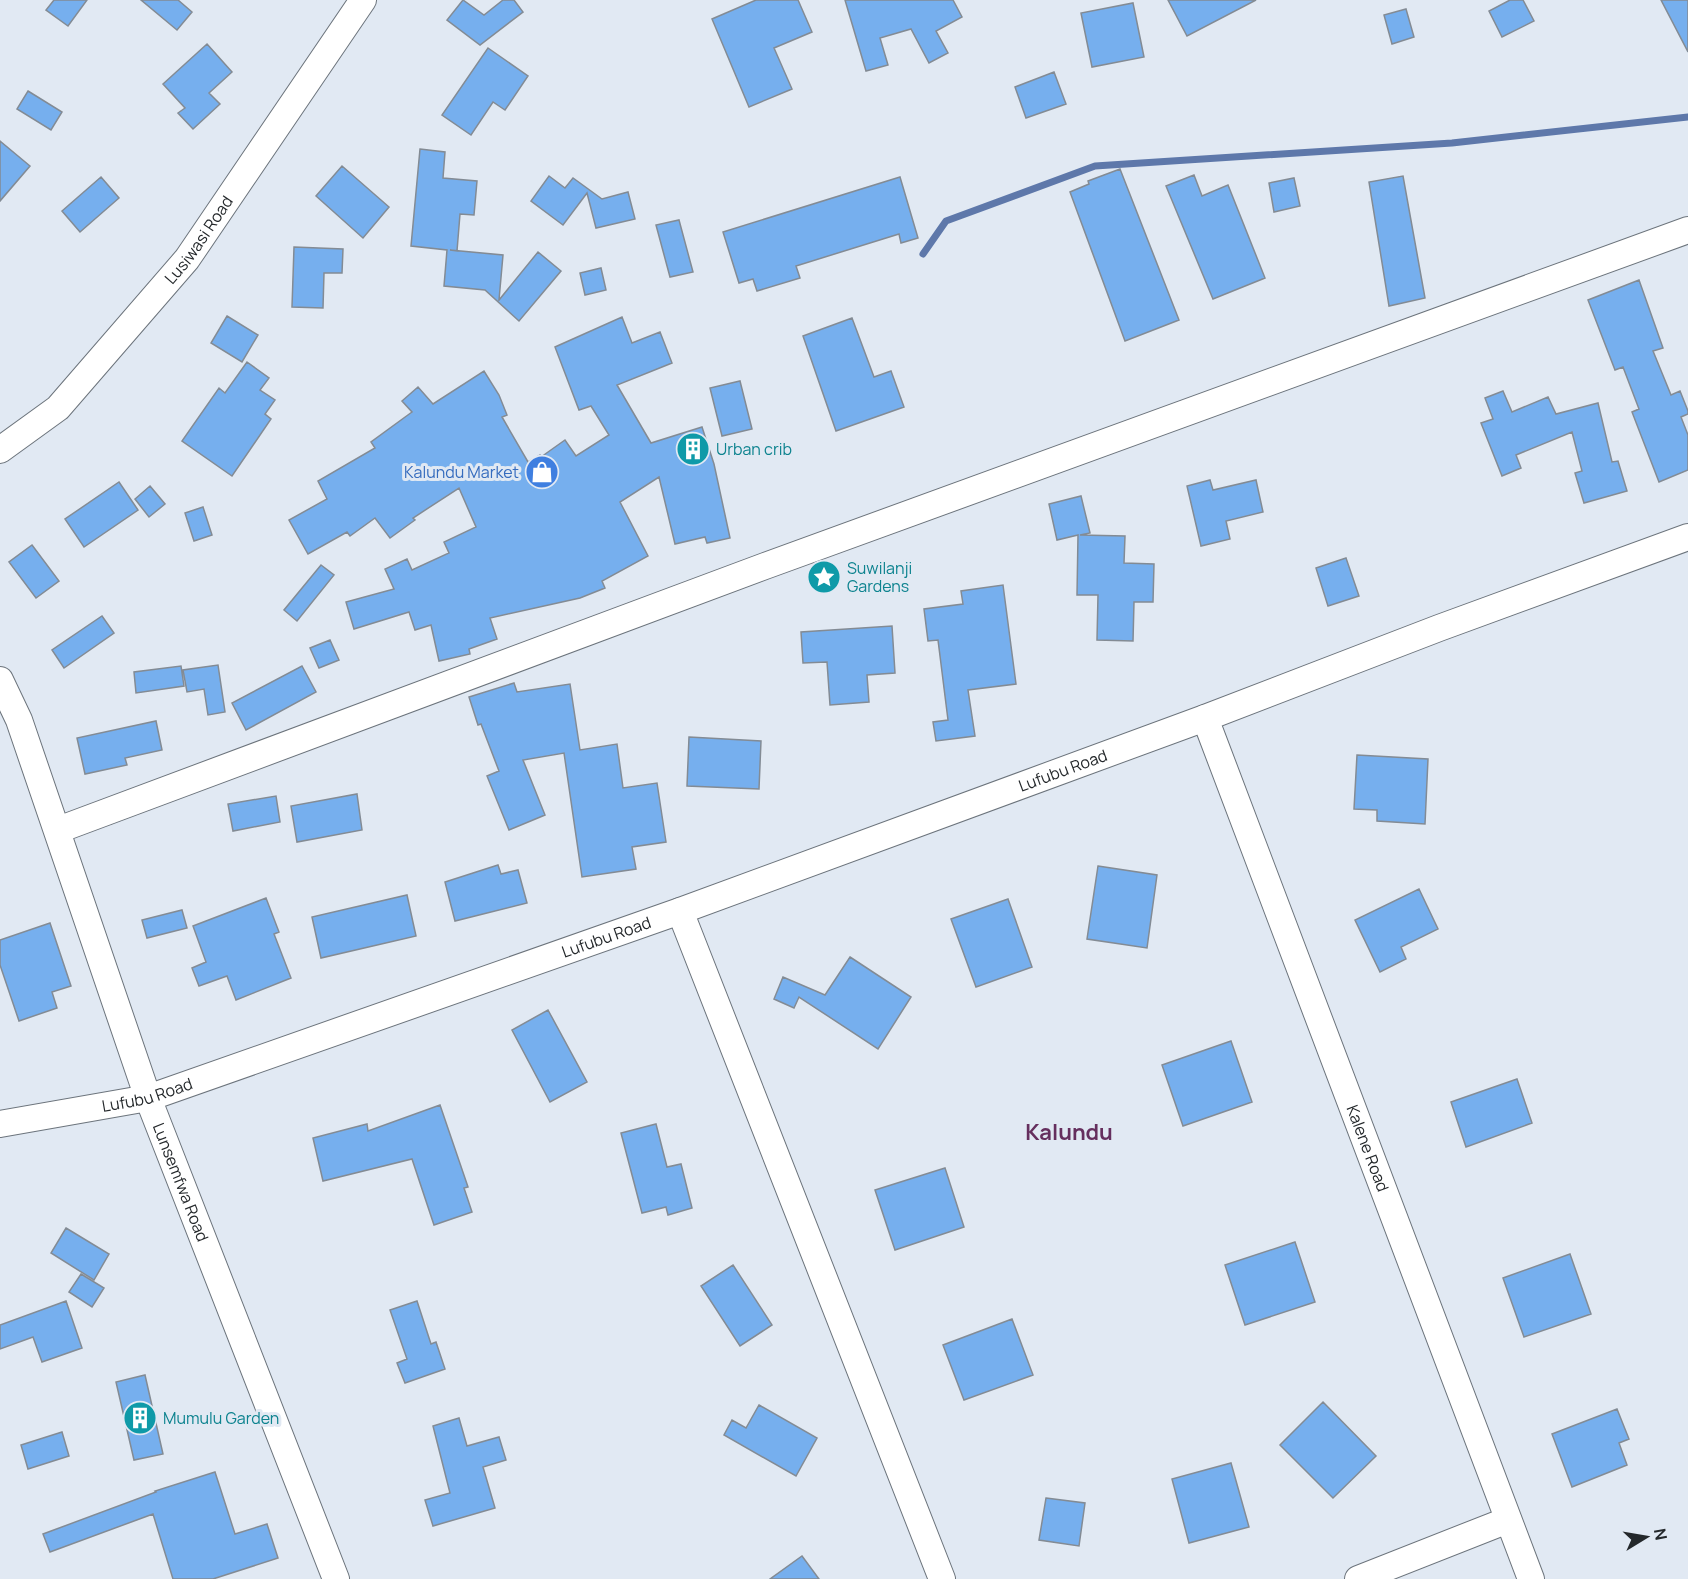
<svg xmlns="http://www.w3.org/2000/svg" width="1688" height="1579" font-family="Manrope,sans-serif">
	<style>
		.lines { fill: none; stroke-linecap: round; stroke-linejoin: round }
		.stream { stroke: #5e78aa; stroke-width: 7 }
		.building { fill: #76afee; stroke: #838b94; stroke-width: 1.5 }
		.minor-casing { stroke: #6c747c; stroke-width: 28 }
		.minor { stroke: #fff; stroke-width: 26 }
		.labels { text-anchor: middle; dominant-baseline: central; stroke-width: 6; stroke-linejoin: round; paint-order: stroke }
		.street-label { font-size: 16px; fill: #24282b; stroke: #e1e9f3 }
		.culture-label { font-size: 16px; fill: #0d838f; stroke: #e1e9f3; text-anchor: start }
		.shop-label { font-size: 16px; fill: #366cbe; stroke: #e1e9f3; text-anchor: end }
		.district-label { font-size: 22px; font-weight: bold; fill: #652f5e; stroke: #e1e9f3 }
	</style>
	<rect width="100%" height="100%" fill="#e1e9f3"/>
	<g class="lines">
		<path class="stream" d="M 923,254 L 946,221 L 1095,166 L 1452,143 L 1688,117"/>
	</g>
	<path class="building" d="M 54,0 L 87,0 L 68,26 L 46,10 Z
		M 141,0 L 178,0 L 192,12 L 177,30 Z
		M 463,0 L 484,15 L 503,0 L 514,0 L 523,12 L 480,45 L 447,20 Z
		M 756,0 L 798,0 L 812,32 L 774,48 L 792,89 L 749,107 L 712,19 Z
		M 845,0 L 953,0 L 962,17 L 936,31 L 948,53 L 929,63 L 911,29 L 880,38 L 888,65 L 866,71 Z
		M 1168,0 L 1256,0 L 1187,36 Z
		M 1510,0 L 1523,0 L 1534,21 L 1502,37 L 1489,11 Z
		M 1661,0 L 1688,0 L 1688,52 Z
		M 1133,3 L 1144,57 L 1092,67 L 1081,13 Z
		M 1406,9 L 1414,37 L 1392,44 L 1384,15 Z
		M 207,44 L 232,72 L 209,93 L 220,104 L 193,129 L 178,113 L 185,108 L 163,84 Z
		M 488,48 L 528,76 L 505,110 L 493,102 L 471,135 L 442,115 Z
		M 1054,72 L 1066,104 L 1026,118 L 1015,87 Z
		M 28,91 L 62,112 L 51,130 L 17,109 Z
		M 0,141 L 30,166 L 0,201 Z
		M 420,149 L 445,152 L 443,178 L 477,181 L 474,215 L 460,214 L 457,251 L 450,250 L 503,255 L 499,300 L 538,252 L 561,271 L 519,321 L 485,290 L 444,286 L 447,250 L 411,246 Z
		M 342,166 L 389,207 L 363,238 L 316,196 Z
		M 1120,169 L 1179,320 L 1125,341 L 1070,192 L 1089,184 L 1088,181 Z
		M 1194,175 L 1202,196 L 1228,185 L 1265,278 L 1213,299 L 1166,186 Z
		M 549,176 L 565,188 L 573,178 L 602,199 L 628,192 L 635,219 L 596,228 L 587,193 L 563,225 L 531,201 Z
		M 1403,176 L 1425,298 L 1389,306 L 1369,182 Z
		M 101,177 L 119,198 L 80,232 L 62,211 Z
		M 900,177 L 918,238 L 901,243 L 899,234 L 796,266 L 800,278 L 757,291 L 753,279 L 739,283 L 723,232 Z
		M 1294,178 L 1300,206 L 1274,212 L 1269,183 Z
		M 679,220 L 693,272 L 670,277 L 656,225 Z
		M 294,247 L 343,249 L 342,273 L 324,273 L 323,308 L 292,307 Z
		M 601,268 L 606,290 L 585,295 L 580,273 Z
		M 1639,280 L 1663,348 L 1653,351 L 1671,395 L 1680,391 L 1688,411 L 1688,414 L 1681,417 L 1688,435 L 1688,470 L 1659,482 L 1632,412 L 1639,409 L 1623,367 L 1615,370 L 1588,300 Z
		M 227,316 L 258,335 L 242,362 L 211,343 Z
		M 622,317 L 632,343 L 660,332 L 672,363 L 617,385 L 651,443 L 702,427 L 714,464 L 730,538 L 707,543 L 705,537 L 675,544 L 659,477 L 620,502 L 648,556 L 602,581 L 605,588 L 580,598 L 490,618 L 497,639 L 469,649 L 470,654 L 439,661 L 431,625 L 415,630 L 409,612 L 354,629 L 346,602 L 394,589 L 385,569 L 407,559 L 412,570 L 449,553 L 444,542 L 476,527 L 459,488 L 413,518 L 415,520 L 390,538 L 375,518 L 350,536 L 347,532 L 308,554 L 289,520 L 327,499 L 318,481 L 375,448 L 371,442 L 412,412 L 402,401 L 418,387 L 433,404 L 484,371 L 499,395 L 507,415 L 502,417 L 528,462 L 540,455 L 541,457 L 565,440 L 576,456 L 609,435 L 591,406 L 579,410 L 555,347 Z
		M 852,318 L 874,377 L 891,371 L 904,407 L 836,431 L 803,336 Z
		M 247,362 L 269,378 L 260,390 L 275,400 L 265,414 L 271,419 L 232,476 L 182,441 L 219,388 L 225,393 Z
		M 740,381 L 752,429 L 722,436 L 710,388 Z
		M 1503,391 L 1512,412 L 1548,397 L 1556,414 L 1598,403 L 1612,462 L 1618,461 L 1627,491 L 1584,503 L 1575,473 L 1582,471 L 1572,432 L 1516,455 L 1521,468 L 1502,476 L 1481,423 L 1493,419 L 1485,398 Z
		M 1210,480 L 1213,490 L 1256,480 L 1263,512 L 1226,521 L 1230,539 L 1201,546 L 1187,486 Z
		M 119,482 L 138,510 L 84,547 L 65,519 Z
		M 150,486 L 165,504 L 149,517 L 135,499 Z
		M 1081,496 L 1090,533 L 1080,535 L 1125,536 L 1124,563 L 1154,564 L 1153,602 L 1134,602 L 1133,641 L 1097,640 L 1098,595 L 1077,595 L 1078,535 L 1057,540 L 1049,504 Z
		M 203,507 L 212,535 L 194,541 L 185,513 Z
		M 32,545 L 59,581 L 36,598 L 9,562 Z
		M 1346,558 L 1359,596 L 1328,606 L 1316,568 Z
		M 321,565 L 334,575 L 297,621 L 284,610 Z
		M 1003,585 L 1016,684 L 968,690 L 975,736 L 936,741 L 933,722 L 948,720 L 938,640 L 928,641 L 924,609 L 963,604 L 961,591 Z
		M 102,616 L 114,633 L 64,668 L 52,650 Z
		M 892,626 L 895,673 L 867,675 L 869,702 L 830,705 L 827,662 L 803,663 L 801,632 Z
		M 330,640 L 339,660 L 319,668 L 310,648 Z
		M 218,665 L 225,712 L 208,715 L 204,689 L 187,692 L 183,670 Z
		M 181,666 L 184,686 L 136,693 L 134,672 Z
		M 302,666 L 316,692 L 246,730 L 232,703 Z
		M 514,683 L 517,692 L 570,684 L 580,750 L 617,744 L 623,788 L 657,783 L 666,842 L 632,847 L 636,869 L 582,877 L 564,753 L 523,760 L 545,815 L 509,830 L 487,776 L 499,771 L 481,724 L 478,725 L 469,697 Z
		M 156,721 L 162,750 L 125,758 L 127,765 L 85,774 L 77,738 Z
		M 689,737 L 761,741 L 759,789 L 687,786 Z
		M 1357,755 L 1428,759 L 1425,824 L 1377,821 L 1377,810 L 1354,809 Z
		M 357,794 L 362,830 L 297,842 L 291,806 Z
		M 276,796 L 280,822 L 233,831 L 228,804 Z
		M 498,865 L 501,874 L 518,870 L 527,903 L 455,921 L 445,882 Z
		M 1098,866 L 1157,875 L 1147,948 L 1087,939 Z
		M 1419,889 L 1438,929 L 1401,947 L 1406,959 L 1380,972 L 1355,920 Z
		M 407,895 L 416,936 L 321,958 L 312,917 Z
		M 266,898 L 279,932 L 274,934 L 291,978 L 236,1000 L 227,976 L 199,986 L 192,968 L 206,962 L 193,926 Z
		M 1008,899 L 1032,967 L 976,987 L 951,919 Z
		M 182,910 L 187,928 L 147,938 L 142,920 Z
		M 50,923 L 71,986 L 52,992 L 57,1008 L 19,1021 L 0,965 L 0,940 Z
		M 850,957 L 911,997 L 878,1049 L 799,997 L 794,1008 L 774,999 L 783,977 L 825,995 Z
		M 548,1010 L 587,1082 L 550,1102 L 512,1030 Z
		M 1231,1041 L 1252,1102 L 1183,1126 L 1162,1065 Z
		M 1517,1079 L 1532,1123 L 1466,1147 L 1451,1102 Z
		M 440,1105 L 468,1187 L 464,1188 L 472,1212 L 434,1225 L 412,1159 L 323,1181 L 313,1138 L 367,1124 L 368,1131 Z
		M 656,1124 L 667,1167 L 681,1164 L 692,1208 L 668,1215 L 666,1207 L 642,1213 L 621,1133 Z
		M 945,1168 L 964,1227 L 895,1250 L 875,1190 Z
		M 66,1228 L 109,1254 L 94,1280 L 51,1253 Z
		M 1295,1242 L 1315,1302 L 1245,1325 L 1225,1265 Z
		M 1570,1254 L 1591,1314 L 1524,1337 L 1503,1278 Z
		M 733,1265 L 772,1325 L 740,1346 L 701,1286 Z
		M 81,1274 L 104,1288 L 92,1307 L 69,1292 Z
		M 66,1301 L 82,1348 L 42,1362 L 33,1337 L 0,1349 L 0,1325 Z
		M 417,1301 L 431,1344 L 436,1342 L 445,1369 L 405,1383 L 397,1363 L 407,1359 L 390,1310 Z
		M 1012,1319 L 1033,1375 L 964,1400 L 943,1345 Z
		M 145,1375 L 163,1454 L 134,1460 L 116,1382 Z
		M 1323,1402 L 1376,1456 L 1333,1498 L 1280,1445 Z
		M 759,1405 L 817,1438 L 796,1476 L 724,1435 L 732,1420 L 746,1428 Z
		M 1617,1409 L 1629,1439 L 1619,1443 L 1627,1465 L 1572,1487 L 1552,1434 Z
		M 459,1418 L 467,1446 L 499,1437 L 506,1460 L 483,1467 L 495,1508 L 433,1526 L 425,1500 L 450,1493 L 433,1426 Z
		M 62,1432 L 69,1456 L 28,1469 L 21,1445 Z
		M 1231,1463 L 1249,1527 L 1189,1543 L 1172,1479 Z
		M 215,1472 L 235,1534 L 267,1524 L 278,1558 L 213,1579 L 173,1579 L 153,1514 L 50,1552 L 43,1534 L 156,1492 L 155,1491 Z
		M 1046,1498 L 1085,1503 L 1079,1546 L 1039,1540 Z
		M 802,1556 L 819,1579 L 770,1579 Z"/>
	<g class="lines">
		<defs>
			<g id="minor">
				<path id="s1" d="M 0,450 L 58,408 L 187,259 L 363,0"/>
				<path id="s2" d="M 0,680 L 19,720 L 148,1098 L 336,1579"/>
				<path id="s3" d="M 1205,718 L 1531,1579"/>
				<path d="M 58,830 L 765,566 L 1688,230"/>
				<path d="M 680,911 L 942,1579"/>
				<path id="s4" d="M 0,1124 L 148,1098 L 680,911 L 1205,718 L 1439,628 L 1688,537"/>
				<path d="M 1358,1579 L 1508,1520"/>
			</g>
		</defs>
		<use href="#minor" class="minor-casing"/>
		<use href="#minor" class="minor"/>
	</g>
	<defs>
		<symbol id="building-disc" viewBox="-11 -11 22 22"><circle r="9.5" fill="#0f9aa8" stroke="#e1e9f3"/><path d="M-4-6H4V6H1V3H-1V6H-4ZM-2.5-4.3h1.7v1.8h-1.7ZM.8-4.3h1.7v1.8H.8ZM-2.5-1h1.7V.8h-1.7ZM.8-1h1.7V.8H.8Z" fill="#fff"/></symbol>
		<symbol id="shop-disc" viewBox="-11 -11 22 22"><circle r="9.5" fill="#3f7fe0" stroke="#e1e9f3"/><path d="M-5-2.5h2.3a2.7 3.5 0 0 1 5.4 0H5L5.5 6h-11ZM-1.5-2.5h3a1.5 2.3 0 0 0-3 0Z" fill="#fff"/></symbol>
		<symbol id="sight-disc" viewBox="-11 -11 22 22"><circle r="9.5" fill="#0f9aa8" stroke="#e1e9f3"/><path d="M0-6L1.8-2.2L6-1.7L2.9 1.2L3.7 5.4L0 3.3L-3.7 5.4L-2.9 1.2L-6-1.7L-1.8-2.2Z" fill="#fff"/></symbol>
	</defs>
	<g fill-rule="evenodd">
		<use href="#building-disc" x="674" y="430" width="38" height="38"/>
		<use href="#shop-disc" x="523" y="453" width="38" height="38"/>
		<use href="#sight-disc" x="805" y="558" width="38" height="38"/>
		<use href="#building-disc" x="121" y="1399" width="38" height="38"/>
	</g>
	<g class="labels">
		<g class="street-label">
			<text stroke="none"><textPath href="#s1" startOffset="291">Lusiwasi Road</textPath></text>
			<text stroke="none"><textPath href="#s4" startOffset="1122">Lufubu Road</textPath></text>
			<text stroke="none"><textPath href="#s4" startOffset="636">Lufubu Road</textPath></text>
			<text stroke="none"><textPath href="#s4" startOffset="150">Lufubu Road</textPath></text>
			<text stroke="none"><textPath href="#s3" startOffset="460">Kalene Road</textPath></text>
			<text stroke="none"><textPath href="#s2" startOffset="534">Lunsemfwa Road</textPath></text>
		</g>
		<g class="culture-label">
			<text x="716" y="449">Urban crib</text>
			<text x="847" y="568">Suwilanji<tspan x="847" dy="18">Gardens</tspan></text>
			<text x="163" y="1418">Mumulu Garden</text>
		</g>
		<g class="shop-label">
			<text x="519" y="472">Kalundu Market</text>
		</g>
		<g class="district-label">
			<text x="1069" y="1132">Kalundu</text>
		</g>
	</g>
	<g transform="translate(1646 1537) rotate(79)" stroke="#e1e9f3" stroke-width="4.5" paint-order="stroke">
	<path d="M0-4.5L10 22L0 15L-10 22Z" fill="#24282b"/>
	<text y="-9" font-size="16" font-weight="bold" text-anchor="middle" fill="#24282b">N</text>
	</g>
</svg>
